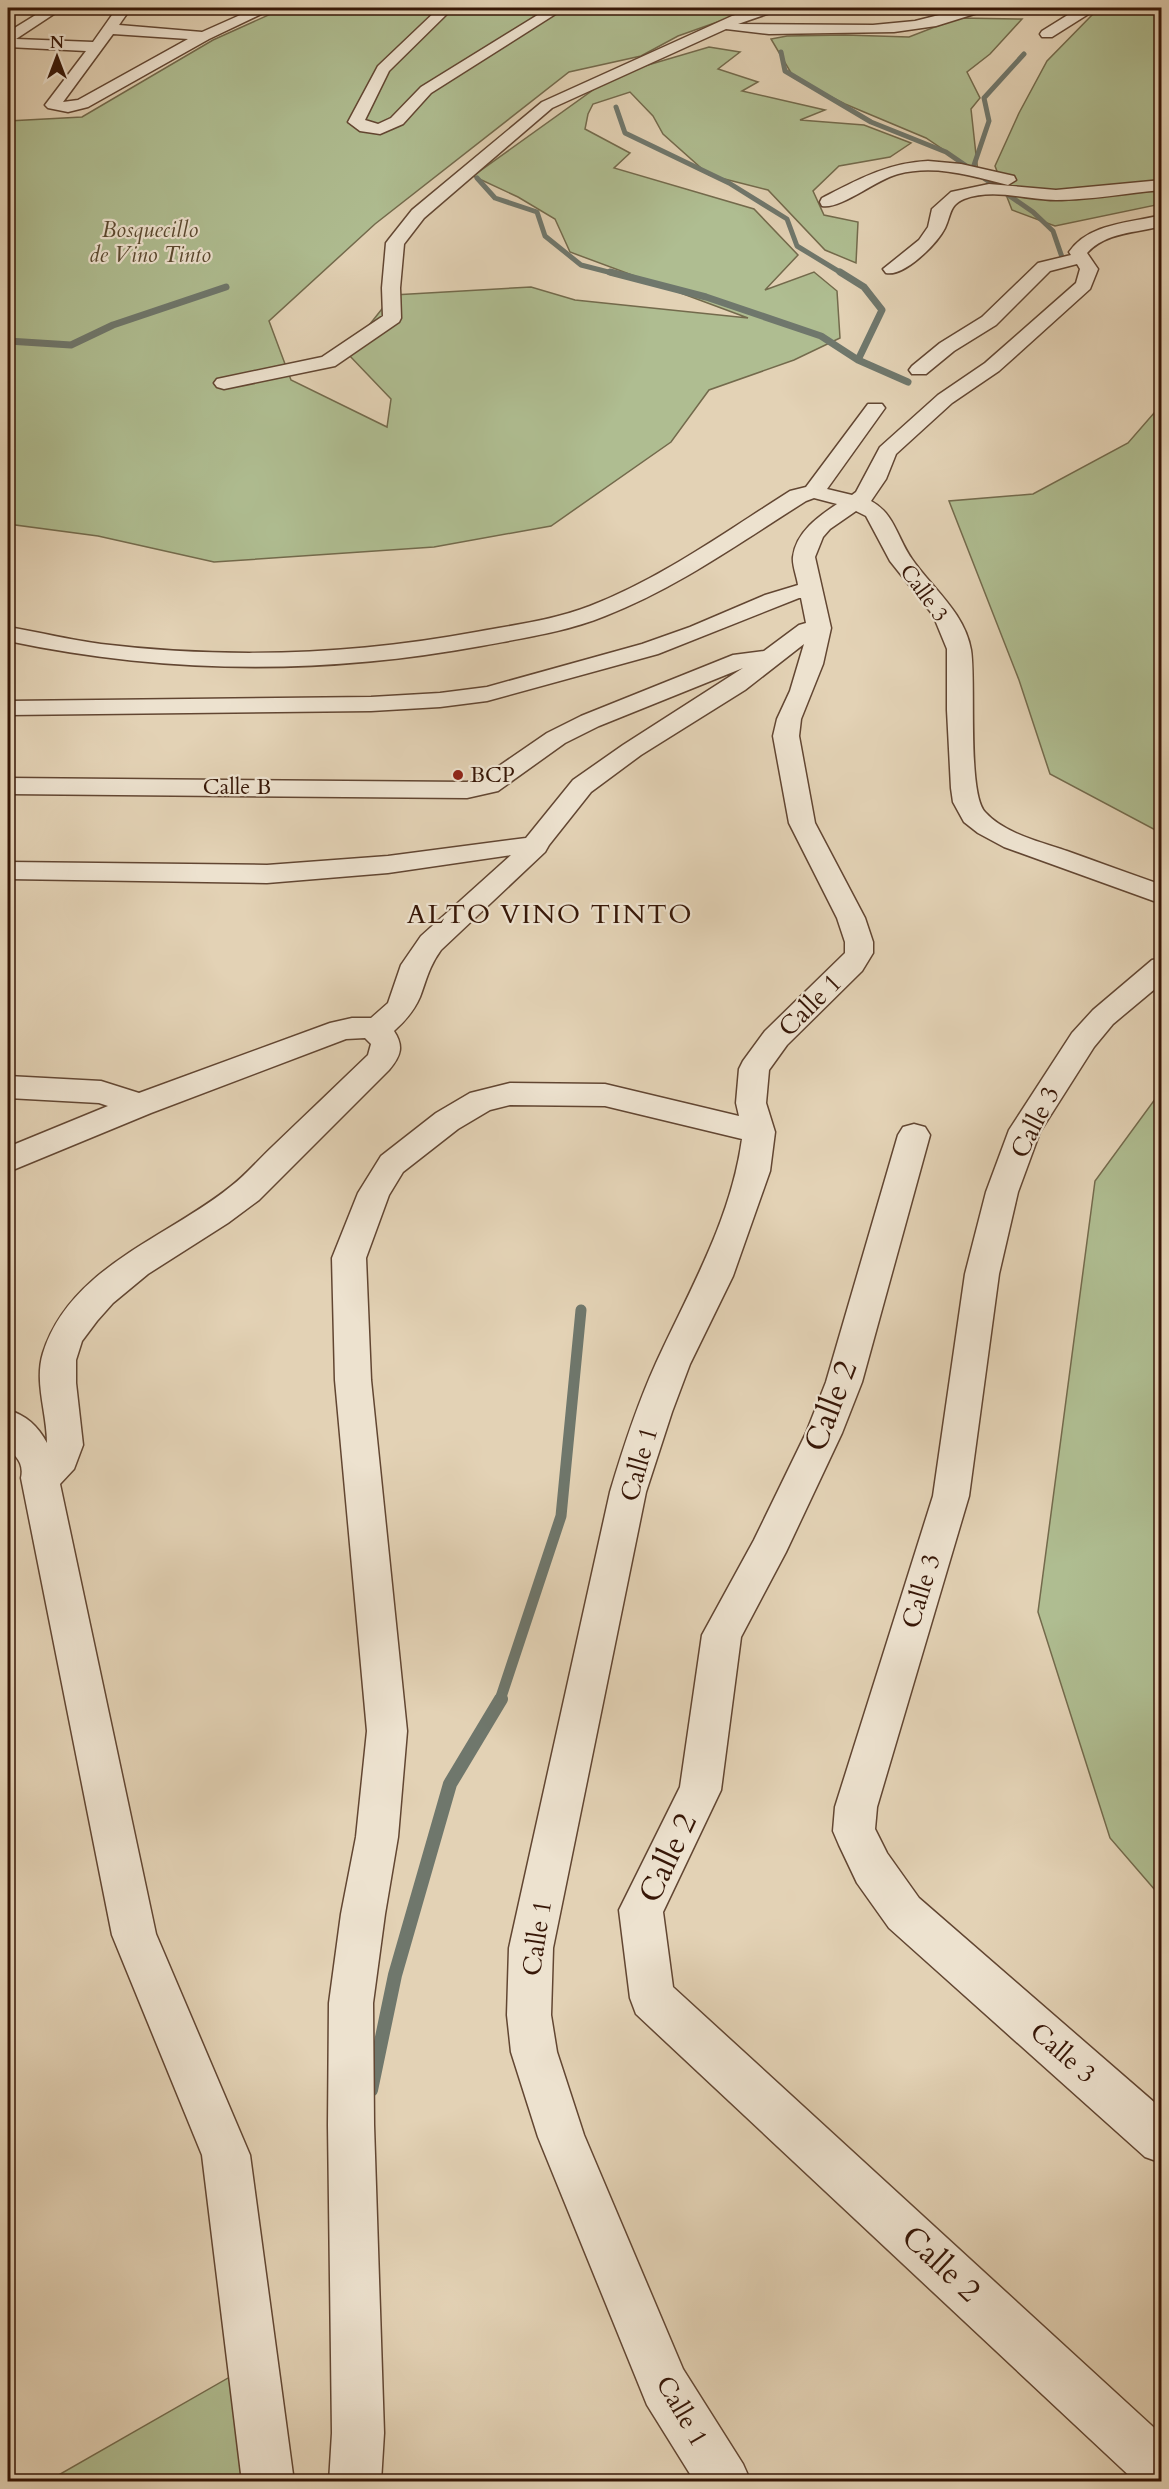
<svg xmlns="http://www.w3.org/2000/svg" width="1169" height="2489" font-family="Cardo,serif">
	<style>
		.green { fill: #afbd91; stroke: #736a4c; stroke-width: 1.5 }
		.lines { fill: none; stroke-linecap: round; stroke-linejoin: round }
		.stream-far3 { stroke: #6f776c; stroke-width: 5 }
		.stream-far2 { stroke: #6f776c; stroke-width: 7 }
		.stream-far1 { stroke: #6f776c; stroke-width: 11 }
		.stream { stroke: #6f776c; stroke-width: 14 }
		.street-casing { stroke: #624632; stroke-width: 3 }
		.street { fill: #ede2cf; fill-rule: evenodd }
		.poi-dot { fill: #8f2418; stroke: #ede2cf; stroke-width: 2 }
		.labels { text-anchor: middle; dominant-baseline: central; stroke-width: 4.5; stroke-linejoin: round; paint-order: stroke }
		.far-park-label { font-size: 22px; font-style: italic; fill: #5b4930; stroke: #ede2cf }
		.far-street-label { font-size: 22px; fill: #371707; stroke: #ede2cf }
		.far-poi-label { font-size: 22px; fill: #371707; stroke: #ede2cf; text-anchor: start }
		.street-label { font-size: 26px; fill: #371707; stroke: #ede2cf }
		.neighbourhood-label { font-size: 27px; letter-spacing: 1.5px; fill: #371707; stroke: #ede2cf }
		.near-street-label { font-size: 32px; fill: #371707; stroke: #ede2cf }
	</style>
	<rect width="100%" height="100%" fill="#e3d2b5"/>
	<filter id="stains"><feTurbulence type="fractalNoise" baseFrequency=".00333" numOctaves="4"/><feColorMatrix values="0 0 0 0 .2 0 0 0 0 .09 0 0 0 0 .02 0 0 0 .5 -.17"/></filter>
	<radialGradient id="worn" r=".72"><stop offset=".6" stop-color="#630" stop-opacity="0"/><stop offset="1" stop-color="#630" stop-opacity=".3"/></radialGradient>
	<path class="green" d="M 284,8 L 757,8 L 678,36 L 641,56 L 569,72 L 375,224 L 269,321 L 291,380 L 387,427 L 391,399 L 347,353 L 393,295 L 531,287 L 575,300 L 748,318 L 570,252 L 555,219 L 518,197 L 473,176 L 614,75 L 709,47 L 740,52 L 718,69 L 758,82 L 742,91 L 825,110 L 800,120 L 864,125 L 911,143 L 890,157 L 839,166 L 813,191 L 824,215 L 858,222 L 856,263 L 825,250 L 768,190 L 709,175 L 663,134 L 653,116 L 630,92 L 593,104 L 588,114 L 585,129 L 630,153 L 614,168 L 754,209 L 798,255 L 765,290 L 814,272 L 837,291 L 840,338 L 794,360 L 709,390 L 671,442 L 551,526 L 434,547 L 214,562 L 98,536 L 8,524 L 8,121 L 82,117 L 213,40 Z
		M 1111,8 L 1161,8 L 1161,204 L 1055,226 L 1012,210 L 995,166 L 1019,113 L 1047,61 L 1096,11 Z
		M 958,18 L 1022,19 L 990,54 L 967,72 L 980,98 L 971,109 L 978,173 L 926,138 L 845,104 L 794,78 L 771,39 L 787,36 L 845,35 L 909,37 Z
		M 1161,405 L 1161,833 L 1050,774 L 1019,680 L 949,501 L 1033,494 L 1128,443 Z
		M 1161,1091 L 1162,1091 L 1161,1897 L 1110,1838 L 1038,1612 L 1095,1181 Z
		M 256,2362 L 278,2481 L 48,2481 Z"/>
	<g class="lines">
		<path class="stream-far3" d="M 781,52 L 785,71 L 871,122 L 946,152 L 1033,212 L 1053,231 L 1063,260
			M 616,107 L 625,133 L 729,183 L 787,219 L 797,246 L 843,274
			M 972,171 L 989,121 L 984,98 L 1024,54
			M 477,178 L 495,198 L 537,212 L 545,236 L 581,265 L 616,274"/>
		<path class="stream-far2" d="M 610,272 L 706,297 L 821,336 L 858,360 L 908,382
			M 840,272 L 864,287 L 882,310 L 858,360
			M 8,341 L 71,345 L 113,325 L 226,287"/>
		<path class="stream-far1" d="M 500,1700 L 561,1516 L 581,1310"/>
		<path class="stream" d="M 371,2090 L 395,1975 L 450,1784 L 501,1699"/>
		<defs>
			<path id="street" d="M 47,8 L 63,8 L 16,39 L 93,42 L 117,8 L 131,8 L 119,25 L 202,32 L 256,8 L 274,8 L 209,39 L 88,107 L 68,112 L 48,108 L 45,105 L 86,51 L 8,47 L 8,32 ZM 113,34 L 188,39 L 78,100 L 63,102 Z
				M 439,8 L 453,8 L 389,71 L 365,120 L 378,124 L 391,118 L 421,87 L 549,8 L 565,8 L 431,93 L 403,124 L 380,134 L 360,131 L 348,122 L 378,66 Z
				M 758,8 L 778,8 L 776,11 L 738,24 L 873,25 L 915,21 L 967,8 L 986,8 L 984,11 L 936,26 L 894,32 L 769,34 L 726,29 L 552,108 L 424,218 L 404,244 L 400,288 L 401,318 L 399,322 L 335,366 L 224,389 L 217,387 L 214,383 L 217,379 L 322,357 L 383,316 L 382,288 L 386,243 L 389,239 L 412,210 L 542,102 L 732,16 Z
				M 1079,8 L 1098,8 L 1052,37 L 1042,37 L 1040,34 L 1042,31 Z
				M 928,161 L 961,164 L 1014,176 L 1016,180 L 1008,185 C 973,176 935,164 898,174 C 877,179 840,210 822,206 L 820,202 L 822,198 C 857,180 887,163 928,161 Z
				M 1162,180 L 1162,190 C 1127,193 1091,200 1056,200 C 1026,200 994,188 964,199 C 949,205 951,216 945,228 C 937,244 904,277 886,273 L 883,269 L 919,240 L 928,227 L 932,209 L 951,192 L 989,184 L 1056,190 Z
				M 1162,215 L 1162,226 C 1136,233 1106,232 1087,253 L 1098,269 L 1090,289 L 999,371 L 952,403 L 896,454 L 886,479 L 871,501 C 895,514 897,538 912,559 C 932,588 965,613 971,650 C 976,681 967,793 985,812 C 1005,834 1041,842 1067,851 C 1098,862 1130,874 1162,885 L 1162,904 L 1004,847 L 978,833 L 964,822 L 953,802 L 951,788 L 947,710 L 947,649 L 933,615 L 890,561 L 866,516 L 856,511 L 830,529 L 823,537 L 815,557 L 831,628 L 823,664 L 801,719 L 799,736 L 815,823 L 865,918 L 873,942 L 873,953 L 862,971 L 787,1045 L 769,1070 L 766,1103 L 775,1132 L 770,1171 L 733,1276 L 690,1364 L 672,1412 L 646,1492 L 553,1948 L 551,2015 L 557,2052 L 584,2135 L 683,2369 L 743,2464 L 751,2482 L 695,2482 L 647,2405 L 538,2137 L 511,2052 L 507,2015 L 509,1948 L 610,1492 C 623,1448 637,1405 656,1363 C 689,1291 731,1220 742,1139 L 605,1106 L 510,1105 L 490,1110 L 458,1129 L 403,1172 L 389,1195 L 366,1258 L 371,1380 L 407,1731 L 398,1837 L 385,1914 L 373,2003 L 374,2125 L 384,2433 L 381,2482 L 329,2482 L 332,2433 L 328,2125 L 329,2003 L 341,1914 L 356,1837 L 367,1731 L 335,1380 L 332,1258 L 358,1193 L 381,1156 L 436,1113 L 470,1093 L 510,1083 L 605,1084 L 739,1116 L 736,1103 L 739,1069 L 743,1061 L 765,1031 L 845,953 L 845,942 L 837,918 L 789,823 L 773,736 L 777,719 L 790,691 L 804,644 L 745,690 L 641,755 L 591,792 L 549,845 L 545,852 L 441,950 C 429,967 427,978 420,997 C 414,1011 405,1021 394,1031 C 404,1046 401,1056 389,1070 L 259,1200 L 228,1223 L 148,1274 L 113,1303 L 97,1321 L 82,1341 L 76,1360 L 76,1383 L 83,1445 L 74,1469 L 60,1484 L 156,1934 L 250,2155 L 294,2482 L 242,2482 L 202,2155 L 112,1935 L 21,1478 C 25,1460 12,1456 8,1444 C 4,1435 8,1420 8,1410 C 26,1415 38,1426 47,1443 C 47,1413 34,1382 43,1353 C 70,1267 167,1238 230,1187 C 246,1175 258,1160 273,1146 C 304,1116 336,1086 368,1055 L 371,1044 L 365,1038 L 346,1039 L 151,1113 L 8,1172 L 8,1147 L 108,1106 L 99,1103 L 8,1098 L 8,1076 L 101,1081 L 139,1093 L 330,1023 L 352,1018 L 371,1018 L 388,1003 L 401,965 L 421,936 L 511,855 L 388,873 L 267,883 L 8,879 L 8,862 L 267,865 L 388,856 L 526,838 L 573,780 L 623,745 L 743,668 L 599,726 L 565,743 L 498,791 L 467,798 L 8,794 L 8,778 L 467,782 L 480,779 L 547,733 L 581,716 L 733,655 L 764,651 L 799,625 L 806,623 L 801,598 L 799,598 L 658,654 L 487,701 L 440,707 L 371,711 L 8,715 L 8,701 L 371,697 L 440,693 L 487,687 L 642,644 L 690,627 L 765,595 L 798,585 C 797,577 792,565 793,557 C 796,532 819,516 837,504 L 814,498 L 806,501 C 741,542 677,588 605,616 C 566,632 523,638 481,646 C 324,675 164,674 8,641 L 8,627 C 39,632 70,640 101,644 C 226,659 352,655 476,632 C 514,625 554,620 590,606 C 662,578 725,532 790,491 L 806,487 L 868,404 L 882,404 L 885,408 L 827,489 L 852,495 L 856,492 L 880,447 L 938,395 L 985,363 L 1076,283 L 1080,269 L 1077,264 L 1050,271 L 996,325 L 954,351 L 926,374 L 912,374 L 909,370 L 912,366 L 940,343 L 982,317 L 1038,263 L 1071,255 L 1069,252 C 1089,223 1130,223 1162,215 Z
				M 1162,958 L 1162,983 L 1113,1024 L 1094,1047 L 1040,1132 L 1018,1192 L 999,1274 L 969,1496 L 877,1807 L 875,1829 L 887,1853 L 919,1898 L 1162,2109 L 1162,2163 L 1145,2157 L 889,1928 L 857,1883 L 839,1845 L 833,1831 L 835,1807 L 933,1496 L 965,1274 L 986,1192 L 1009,1130 L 1072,1033 L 1093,1010 L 1152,960 Z
				M 914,1124 L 925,1127 L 930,1135 L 862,1382 L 842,1433 L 786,1552 L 741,1637 L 721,1790 L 663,1912 L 673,1987 L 1162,2435 L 1162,2482 L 1136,2482 L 636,2014 L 630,1998 L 619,1910 L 680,1787 L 702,1635 L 754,1540 L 806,1433 L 826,1382 L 898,1135 L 903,1127 Z"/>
		</defs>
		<use href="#street" class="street-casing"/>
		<use href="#street" class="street"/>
	</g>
	<circle class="poi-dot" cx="458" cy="775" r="6"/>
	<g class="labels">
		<g class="far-park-label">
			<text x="150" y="230">Bosquecillo<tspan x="150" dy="25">de Vino Tinto</tspan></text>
		</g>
		<g class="far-street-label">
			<text transform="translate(924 593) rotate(54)">Calle 3</text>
			<text x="237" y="787">Calle B</text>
		</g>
		<g class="far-poi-label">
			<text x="470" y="775">BCP</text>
		</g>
		<g class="street-label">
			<text transform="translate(810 1005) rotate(-45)">Calle 1</text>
			<text transform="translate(1035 1122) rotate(-63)">Calle 3</text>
			<text transform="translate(639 1464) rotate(-74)">Calle 1</text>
			<text transform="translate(921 1591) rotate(-73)">Calle 3</text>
			<text transform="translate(537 1938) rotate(-81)">Calle 1</text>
			<text transform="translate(1063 2053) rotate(41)">Calle 3</text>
			<text transform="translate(682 2411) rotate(60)">Calle 1</text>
		</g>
		<g class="neighbourhood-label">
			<text x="550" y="914">ALTO VINO TINTO</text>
		</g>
		<g class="near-street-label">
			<text transform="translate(831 1406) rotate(-69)">Calle 2</text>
			<text transform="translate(668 1858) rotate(-65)">Calle 2</text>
			<text transform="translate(941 2264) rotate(43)">Calle 2</text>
		</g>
	</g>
	<rect width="1169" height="2489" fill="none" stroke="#e3d2b5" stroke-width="30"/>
	<rect x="9" y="9" width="1151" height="2471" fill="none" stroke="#371707" stroke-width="3"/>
	<rect x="15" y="15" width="1139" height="2459" fill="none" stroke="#371707" stroke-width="1.5"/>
	<g transform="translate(57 57)" stroke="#ede2cf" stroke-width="4.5" paint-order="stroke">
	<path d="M0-4.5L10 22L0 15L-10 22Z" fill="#371707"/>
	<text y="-9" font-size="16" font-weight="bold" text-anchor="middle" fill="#371707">N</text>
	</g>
	<rect width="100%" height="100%" filter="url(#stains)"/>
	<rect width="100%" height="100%" fill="url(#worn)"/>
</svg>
